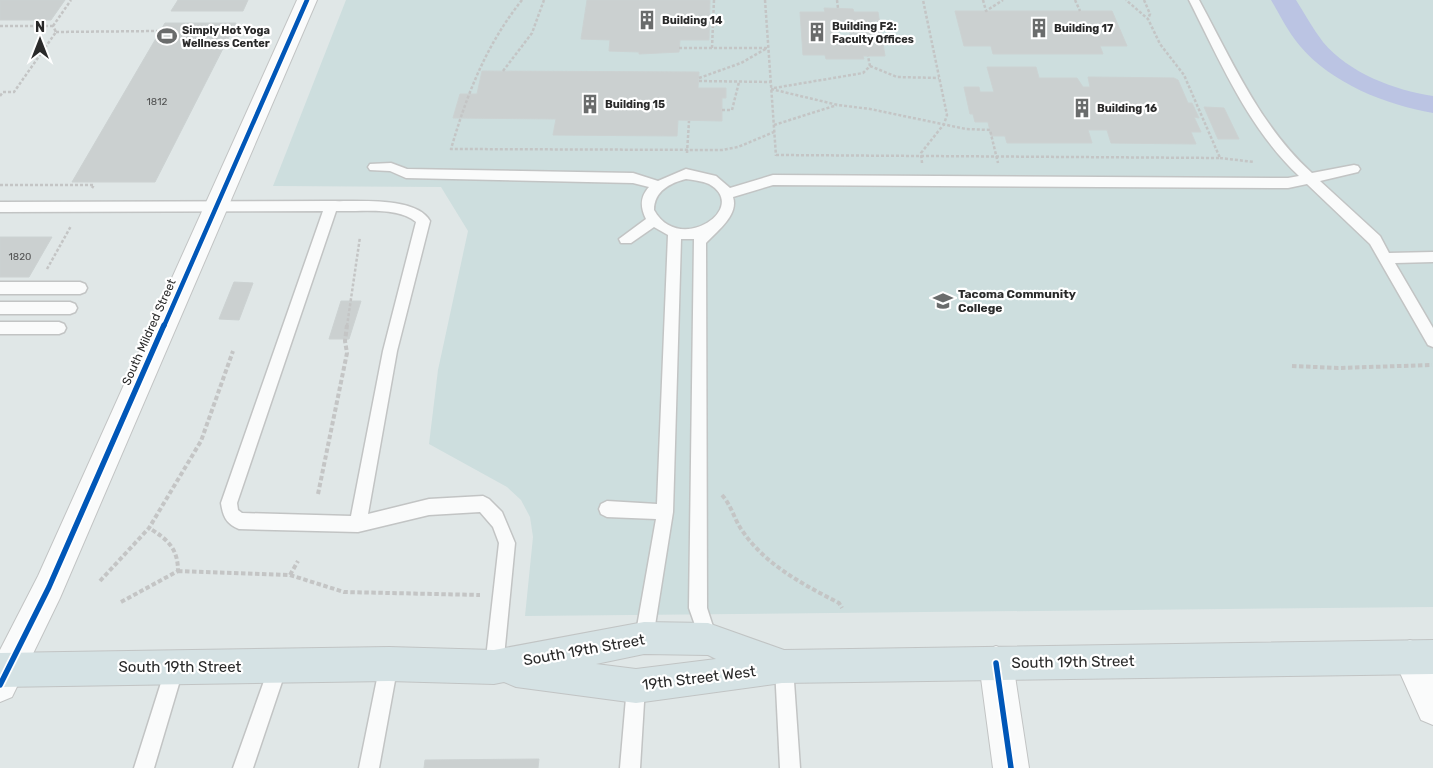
<svg xmlns="http://www.w3.org/2000/svg" width="1433" height="768" font-family="Rubik,sans-serif">
	<style>
		.education { fill: #cddede }
		.pitch { fill: #bbc4e3 }
		.building { fill: #cbd0d0; stroke: #ccd2d2; fill-rule: evenodd }
		.lines { fill: none; stroke-linecap: round; stroke-linejoin: round }
		.service-casing { stroke: #c2c4c4; stroke-width: 3 }
		.minor-casing { stroke: #c2c4c4; stroke-width: 2 }
		.secondary-casing { stroke: #c2c4c4; stroke-width: 2 }
		.primary-casing { stroke: #c1c4c4; stroke-width: 2 }
		.path-far1 { stroke: #c4c5c5; stroke-width: 2.5; stroke-dasharray: 3 2; stroke-linecap: butt }
		.path { stroke: #c4c5c5; stroke-width: 4; stroke-dasharray: 4.5 2.5; stroke-linecap: butt }
		.service { fill: #fafbfb; fill-rule: evenodd }
		.minor { fill: #fafbfb; fill-rule: evenodd }
		.secondary { fill: #fafbfb; fill-rule: evenodd }
		.primary { fill: #d5e2e4; fill-rule: evenodd }
		.cycleway-far1-casing { stroke: #fff; stroke-width: 7 }
		.cycleway-casing { stroke: #fff; stroke-width: 9 }
		.cycleway-far1 { stroke: #0057b8; stroke-width: 4.5 }
		.cycleway { stroke: #0057b8; stroke-width: 5.5 }
		.labels { text-anchor: middle; dominant-baseline: central; stroke-width: 4.5; stroke-linejoin: round; paint-order: stroke }
		.number-label { font-size: 10px; fill: #535454 }
		.far-poi-label { font-size: 11px; font-weight: bold; fill: #2a2a2a; stroke: #fff; text-anchor: start }
		.poi-label { font-size: 12px; font-weight: bold; fill: #2a2a2a; stroke: #fff; text-anchor: start }
		.street-label { font-size: 12px; fill: #2a2a2a; stroke: #fff }
		.near-street-label { font-size: 15px; fill: #2a2a2a; stroke: #fff }
	</style>
	<rect width="100%" height="100%" fill="#e0e7e7"/>
	<path class="education" d="M 346,0 L 1433,0 L 1433,607 L 525,616 L 533,537 L 530,517 L 521,500 L 507,487 L 429,444 L 438,370 L 468,231 L 441,187 L 273,186 Z"/>
	<path class="pitch" d="M 1271,0 L 1296,0 C 1305,14 1313,29 1323,42 C 1349,73 1394,90 1433,96 L 1433,113 C 1386,105 1331,83 1300,46 C 1288,32 1280,15 1271,0 Z"/>
	<path class="building" d="M 0,0 L 65,0 L 51,20 L 0,20 Z
		M 178,0 L 248,0 L 243,11 L 171,11 Z
		M 587,0 L 710,0 L 709,40 L 680,40 L 679,52 L 639,54 L 639,52 L 609,51 L 610,40 L 581,39 Z
		M 824,8 L 853,9 L 854,12 L 878,12 L 885,56 L 863,56 L 864,59 L 826,59 L 825,55 L 803,55 L 800,12 L 825,12 ZM 833,24 L 849,24 L 851,40 L 834,40 Z
		M 955,11 L 1112,11 L 1127,46 L 1100,46 L 1103,54 L 993,54 L 991,46 L 964,46 Z
		M 165,23 L 236,23 L 155,182 L 72,182 Z
		M 987,67 L 1036,67 L 1039,78 L 1077,78 L 1083,87 L 1090,87 L 1088,77 L 1174,78 L 1178,80 L 1188,103 L 1192,103 L 1199,118 L 1194,117 L 1201,132 L 1191,132 L 1196,144 L 1111,143 L 1107,130 L 1088,130 L 1092,143 L 1007,143 L 1005,136 L 991,136 L 988,122 L 975,122 L 973,114 L 970,114 L 964,87 L 979,87 L 980,92 L 994,92 Z
		M 482,71 L 699,72 L 698,88 L 726,88 L 726,98 L 722,98 L 722,121 L 678,120 L 677,136 L 553,135 L 556,119 L 453,118 L 460,94 L 477,94 Z
		M 1204,107 L 1224,108 L 1239,139 L 1218,139 Z
		M 0,237 L 52,237 L 29,277 L 0,277 Z
		M 234,282 L 253,283 L 239,320 L 219,319 Z
		M 341,301 L 361,301 L 349,339 L 329,339 Z
		M 539,759 L 538,768 L 424,768 L 425,760 Z"/>
	<g class="lines">
		<defs>
			<path id="service" d="M 1189,0 L 1199,0 C 1232,61 1260,126 1312,173 L 1354,165 L 1358,166 L 1360,169 L 1358,172 L 1320,181 L 1380,236 L 1389,253 L 1433,252 L 1433,262 L 1395,263 L 1433,328 L 1433,347 L 1428,345 L 1370,244 L 1307,184 L 1288,188 L 773,185 L 733,197 C 739,215 717,231 706,243 L 707,608 L 717,639 L 714,645 L 708,648 L 702,645 L 689,608 L 694,239 L 681,239 L 673,512 L 653,638 L 650,644 L 644,647 L 638,644 L 635,638 L 656,519 L 607,517 L 601,514 L 599,509 L 601,504 L 607,501 L 657,504 L 668,235 L 654,227 L 631,243 L 621,243 L 619,239 L 646,219 C 640,207 640,197 649,187 L 633,183 L 406,178 L 390,171 L 370,170 L 368,167 L 370,164 L 391,163 L 407,169 L 633,173 L 658,181 L 686,169 L 716,176 L 730,188 L 773,175 L 1288,178 L 1299,176 C 1248,128 1220,61 1189,0 ZM 686,179 C 693,180 702,181 709,184 C 751,208 679,256 654,210 C 654,191 670,183 686,179 Z
				M 331,201 C 357,202 416,196 430,221 L 397,351 L 368,514 L 429,499 L 483,496 L 489,499 L 502,512 L 515,543 L 503,667 L 500,673 L 494,676 L 488,673 L 485,667 L 499,543 L 493,527 L 480,512 L 429,515 L 358,532 L 239,529 C 226,524 223,516 221,503 L 323,211 L 0,212 L 0,202 ZM 336,211 C 360,212 398,206 416,222 L 383,351 L 351,516 L 242,513 L 238,510 L 237,503 Z
				M 0,282 L 80,282 L 85,284 L 87,288 L 85,292 L 80,294 L 0,294 Z
				M 0,302 L 70,302 L 75,304 L 77,308 L 75,312 L 70,314 L 0,314 Z
				M 0,322 L 59,322 L 64,324 L 66,328 L 64,332 L 59,334 L 0,334 Z
				M 389,655 L 395,658 L 398,664 L 379,768 L 359,768 L 380,664 L 383,658 Z
				M 175,658 L 181,661 L 184,667 L 154,768 L 134,768 L 166,667 L 169,661 Z
				M 278,658 L 284,661 L 287,667 L 253,768 L 233,768 L 269,667 L 272,661 Z
				M 784,658 L 790,661 L 793,667 L 800,768 L 780,768 L 775,667 L 778,661 Z
				M 636,677 L 643,679 L 645,686 L 640,768 L 620,768 L 627,686 L 629,679 Z"/>
			<path id="minor" d="M 1410,640 L 1422,645 L 1433,670 L 1433,725 L 1421,720 L 1393,657 L 1398,645 Z
				M 996,646 L 1008,651 L 1013,663 L 1029,768 L 993,768 L 979,663 L 984,651 Z"/>
			<path id="secondary" d="M 297,0 L 317,0 L 60,598 L 12,697 L 0,702 L 0,650 L 38,576 Z"/>
			<path id="primary" d="M 644,622 L 708,623 L 784,650 L 1433,640 L 1433,674 L 782,683 L 636,703 L 516,687 L 504,682 L 494,684 L 389,681 L 0,687 L 0,653 L 389,647 L 494,650 ZM 644,654 L 708,655 L 716,659 L 636,669 L 596,664 Z"/>
		</defs>
		<use href="#service" class="service-casing"/>
		<use href="#minor" class="minor-casing"/>
		<use href="#secondary" class="secondary-casing"/>
		<use href="#primary" class="primary-casing"/>
		<path class="path-far1" d="M 522,0 C 486,45 467,94 451,149 L 722,150 L 738,147 L 774,132
			M 765,0 L 776,156
			M 837,0 L 838,8
			M 983,0 L 986,11 L 1003,0
			M 1075,0 L 1080,11
			M 1144,0 L 1150,14 L 1148,19
			M 0,26 L 53,26
			M 53,26 L 71,0
			M 56,32 L 157,31
			M 679,48 L 768,48
			M 712,48 L 714,0
			M 870,66 L 897,77 L 939,78
			M 503,71 L 532,33 L 544,0
			M 699,78 L 741,63 L 767,48
			M 699,81 L 771,82
			M 774,88 L 863,73 L 870,66 L 868,56
			M 771,89 L 838,105 L 870,109 L 966,129 L 990,130 L 998,163
			M 0,96 L 3,92 L 14,92 L 56,32 L 53,26
			M 722,110 L 732,110 L 739,82
			M 774,125 L 837,105
			M 687,153 L 689,121
			M 776,155 L 1220,158 L 1184,75 L 1160,44 L 1148,19 L 1126,0
			M 1220,158 L 1254,162
			M 922,163 L 921,153 L 944,124 L 947,115 L 923,0
			M 0,185 L 94,185 L 92,188
			M 47,269 L 71,226
			M 347,326 L 360,237"/>
		<path class="path" d="M 1292,366 L 1338,368 L 1432,365
			M 318,494 L 347,353 L 345,341 L 347,325
			M 722,495 C 731,505 734,518 741,529 C 764,564 802,584 839,603 L 842,608
			M 178,571 L 290,575 L 344,592 L 480,595
			M 290,575 L 298,561
			M 100,581 L 149,528 L 201,441 L 233,351
			M 121,602 L 178,571 C 178,548 167,539 149,528"/>
		<use href="#service" class="service"/>
		<use href="#minor" class="minor"/>
		<use href="#secondary" class="secondary"/>
		<use href="#primary" class="primary"/>
		<defs>
			<path id="cycleway-far1" d="M 164,326 L 307,0"/>
			<path id="cycleway" d="M 996,663 L 1011,768
				M 0,685 L 49,587 L 164,325"/>
		</defs>
		<use href="#cycleway-far1" class="cycleway-far1-casing"/>
		<use href="#cycleway" class="cycleway-casing"/>
		<use href="#cycleway-far1" class="cycleway-far1"/>
		<use href="#cycleway" class="cycleway"/>
	</g>
	<defs>
		<symbol id="building-bare" viewBox="-9 -9 18 18"><path d="M-4-6H4V6H1V3H-1V6H-4ZM-2.5-4.3h1.7v1.8h-1.7ZM.8-4.3h1.7v1.8H.8ZM-2.5-1h1.7V.8h-1.7ZM.8-1h1.7V.8H.8Z" fill="#6a6c6c" stroke="#fff" stroke-width="2.5" paint-order="stroke"/></symbol>
		<symbol id="stadium-bare" viewBox="-9 -9 18 18"><path d="M0-5a6.5 5 0 1 0 0 10a6.5 5 0 1 0 0-10ZM-3.5-1.8h7v3.6h-7Z" fill="#6a6c6c" stroke="#fff" stroke-width="2.5" paint-order="stroke"/></symbol>
		<symbol id="university-bare" viewBox="-9 -9 18 18"><path d="M0-5L7-2L0 1L-7-2ZM-4 1L0 2.5L4 1V4Q0 6-4 4Z" fill="#6a6c6c" stroke="#fff" stroke-width="2.5" paint-order="stroke"/></symbol>
	</defs>
	<g fill-rule="evenodd">
		<use href="#building-bare" x="633" y="6" width="28" height="28"/>
		<use href="#building-bare" x="1025" y="14" width="28" height="28"/>
		<use href="#building-bare" x="803" y="18" width="28" height="28"/>
		<use href="#stadium-bare" x="153" y="22" width="28" height="28"/>
		<use href="#building-bare" x="576" y="90" width="28" height="28"/>
		<use href="#building-bare" x="1068" y="94" width="28" height="28"/>
		<use href="#university-bare" x="929" y="287" width="28" height="28"/>
	</g>
	<g class="labels">
		<g class="number-label">
			<text x="157" y="102">1812</text>
			<text x="20" y="257">1820</text>
		</g>
		<g class="far-poi-label">
			<text x="662" y="20">Building 14</text>
			<text x="832" y="26">Building F2:<tspan x="832" dy="13">Faculty Offices</tspan></text>
			<text x="1054" y="28">Building 17</text>
			<text x="182" y="30">Simply Hot Yoga<tspan x="182" dy="13">Wellness Center</tspan></text>
			<text x="605" y="104">Building 15</text>
			<text x="1097" y="108">Building 16</text>
		</g>
		<g class="poi-label">
			<text x="958" y="294">Tacoma Community<tspan x="958" dy="14">College</tspan></text>
		</g>
		<g class="street-label">
			<text transform="translate(149 332) rotate(-66)">South Mildred Street</text>
		</g>
		<g class="near-street-label">
			<text transform="translate(584 650) rotate(-10)">South 19th Street</text>
			<text transform="translate(1073 662) rotate(-1)">South 19th Street</text>
			<text x="180" y="667">South 19th Street</text>
			<text transform="translate(699 678) rotate(-7)">19th Street West</text>
		</g>
	</g>
	<g transform="translate(40 40)" stroke="#ffffff" stroke-width="4" paint-order="stroke">
	<path d="M0-4L9 19L0 12L-9 19Z" fill="#2a2a2a"/>
	<text y="-8" font-size="14" font-weight="bold" text-anchor="middle" fill="#2a2a2a">N</text>
	</g>
</svg>
